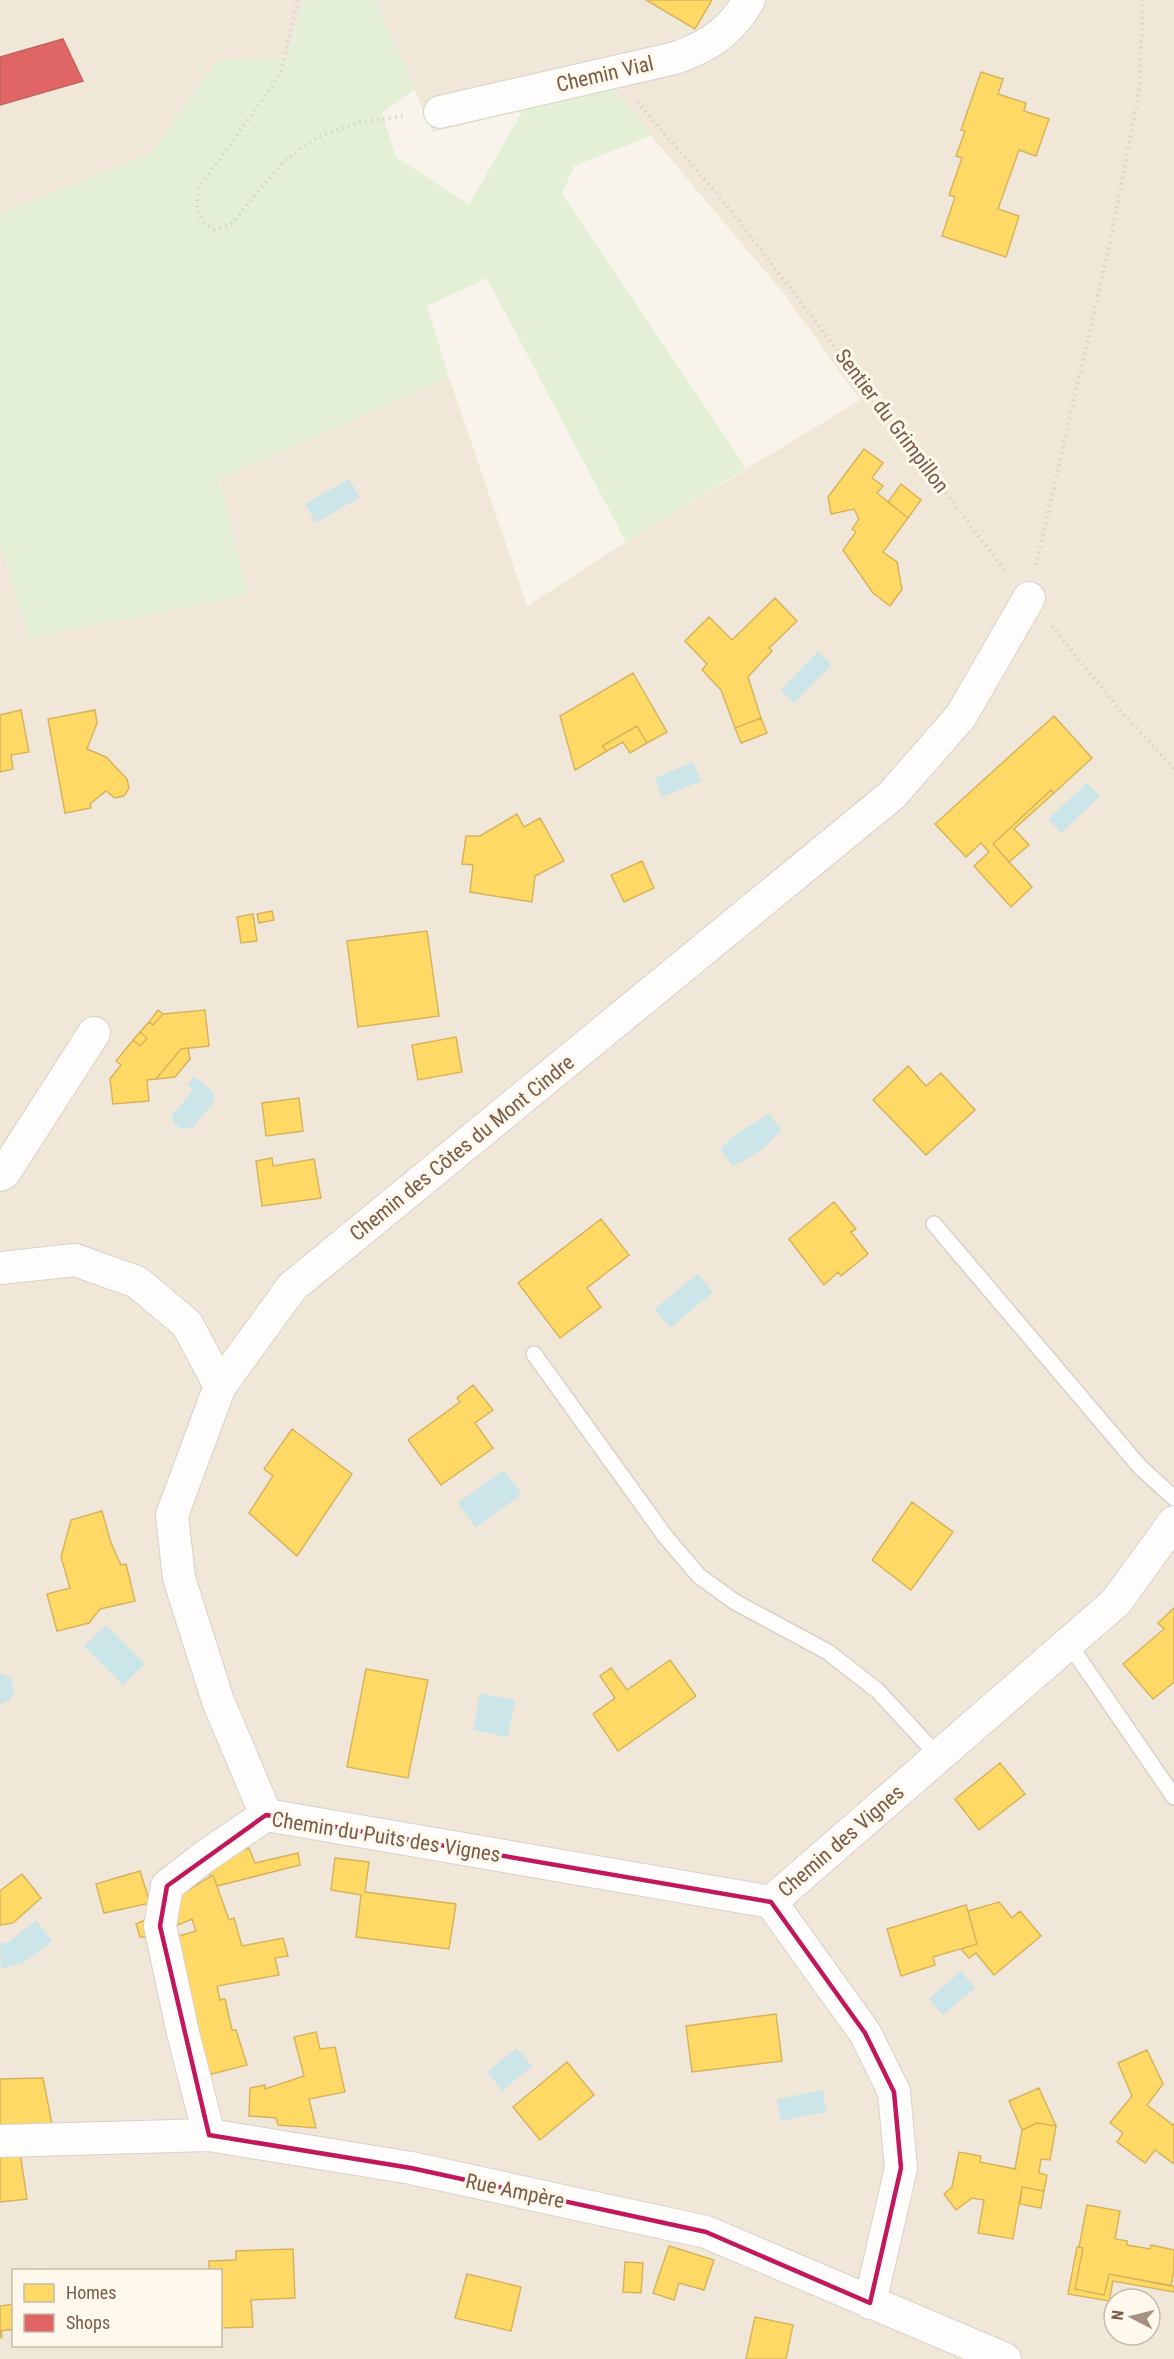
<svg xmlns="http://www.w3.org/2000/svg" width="1174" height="2359" font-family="'Roboto Condensed',sans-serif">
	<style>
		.residential { fill: #f1e7d8; fill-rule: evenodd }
		.green { fill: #e3f0d5 }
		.water { fill: #cce5e9 }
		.homes { fill: #ffd966; stroke: #d6b45d; stroke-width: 1.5 }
		.shops { fill: #e06666; stroke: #c1635d; stroke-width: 1.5 }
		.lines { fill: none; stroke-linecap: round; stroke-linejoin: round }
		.service-casing { stroke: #d7d1c9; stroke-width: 18 }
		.minor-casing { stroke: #d7d1c9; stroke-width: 34 }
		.path { stroke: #dad3cd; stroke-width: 4; stroke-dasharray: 1.5 4.5; stroke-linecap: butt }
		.service { stroke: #fefdfc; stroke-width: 15 }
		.minor { stroke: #fefdfc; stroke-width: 32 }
		.marked { fill: none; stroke: #c2185b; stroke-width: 4.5; stroke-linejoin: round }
		.labels { text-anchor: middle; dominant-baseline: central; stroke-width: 6; stroke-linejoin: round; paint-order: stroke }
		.street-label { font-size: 21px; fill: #785c49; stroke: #fff9ed }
	</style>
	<rect width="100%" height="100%" fill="#f8f4eb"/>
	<path class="residential" d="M 0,0 L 303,0 L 288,57 L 217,61 L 150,154 L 0,214 Z
		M 381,0 L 1174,0 L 1174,2359 L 0,2359 L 0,542 L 29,637 L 247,595 L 219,479 L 449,377 L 527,606 L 626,542 L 860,400 L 784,294 L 612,89 L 433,132 L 377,5 ZM 14,2270 L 220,2270 L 220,2346 L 14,2346 ZM 1114,2299 L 1150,2299 L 1150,2335 L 1114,2335 Z"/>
	<path class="green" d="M 303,0 L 381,0 L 377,5 L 415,89 L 382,113 L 396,157 L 469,205 L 523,110 L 612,89 L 653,135 L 574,166 L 562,194 L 746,468 L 626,542 L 487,278 L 427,306 L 449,377 L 219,479 L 248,595 L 29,638 L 0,542 L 0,214 L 150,154 L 217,61 L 288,57 Z"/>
	<path class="water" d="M 349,479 L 360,497 L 316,523 L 305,504 Z
		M 818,651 L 832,665 L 794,703 L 781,690 Z
		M 693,762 L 701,781 L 662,797 L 655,778 Z
		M 1087,783 L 1100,796 L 1061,833 L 1048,819 Z
		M 194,1077 L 213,1092 L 215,1100 L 193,1127 L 181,1129 L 174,1123 L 172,1115 L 193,1090 L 187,1085 Z
		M 769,1114 L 781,1129 C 769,1146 751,1158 733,1166 L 720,1149 L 733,1136 Z
		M 698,1274 L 713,1292 L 670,1328 L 654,1309 Z
		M 503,1470 L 522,1494 L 475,1528 L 458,1503 Z
		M 106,1625 L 145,1664 L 123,1685 L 84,1646 Z
		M 0,1673 L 11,1678 L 14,1692 L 9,1701 L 0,1704 Z
		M 480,1693 L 515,1700 L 508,1737 L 473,1730 Z
		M 36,1920 L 52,1941 L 24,1962 L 1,1969 L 0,1944 L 9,1942 Z
		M 961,1971 L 975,1988 L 943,2015 L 929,1999 Z
		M 517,2048 L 532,2066 L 502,2091 L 487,2072 Z
		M 823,2090 L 826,2112 L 781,2121 L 777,2099 Z"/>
	<path class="homes" d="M 646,0 L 712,0 L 695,29 Z
		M 981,72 L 1003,79 L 998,94 L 1026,103 L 1024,111 L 1049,119 L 1036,156 L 1019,150 L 998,209 L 1019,216 L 1006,257 L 942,236 L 955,197 L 949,195 L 962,158 L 956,156 L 965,131 L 961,130 Z
		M 864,449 L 883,463 L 872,478 L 883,486 L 877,493 L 908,518 L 883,552 L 897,562 L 902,589 L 890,606 L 873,593 L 843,550 L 856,532 L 852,529 L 859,519 L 854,509 L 831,514 L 828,497 Z
		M 901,484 L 921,500 L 908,518 L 888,502 Z
		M 775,598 L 797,621 L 769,648 L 772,651 L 748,677 L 761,718 L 735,728 L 721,690 L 702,670 L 707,664 L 685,641 L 709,617 L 732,640 Z
		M 633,673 L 667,732 L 647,743 L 637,726 L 602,746 L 607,751 L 575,770 L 560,716 Z
		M 21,710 L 29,752 L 11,755 L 13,769 L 0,772 L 0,715 Z
		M 95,710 L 97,723 L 87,749 L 106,757 L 127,779 L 129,788 L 124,796 L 115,798 L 106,791 L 90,804 L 91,808 L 65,813 L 48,719 Z
		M 1054,716 L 1092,758 L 1054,793 L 1051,790 L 993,844 L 1032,887 L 1011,907 L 974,866 L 989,852 L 981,843 L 966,857 L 935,824 Z
		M 761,718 L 767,733 L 741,743 L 735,728 Z
		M 637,726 L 647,743 L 630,753 L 623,742 L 607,751 L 602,746 Z
		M 1051,790 L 1054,793 L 1014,829 L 1029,845 L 1009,862 L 993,844 Z
		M 517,814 L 524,827 L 540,818 L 564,861 L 535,876 L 532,902 L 470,892 L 473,865 L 462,864 L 466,836 L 480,836 Z
		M 642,861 L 654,888 L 624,902 L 611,875 Z
		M 272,911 L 274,920 L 259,923 L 257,914 Z
		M 253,914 L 257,941 L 241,943 L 237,917 Z
		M 427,931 L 439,1016 L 358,1027 L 347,941 Z
		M 158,1010 L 163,1014 L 153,1025 L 149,1022 Z
		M 205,1010 L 209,1046 L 181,1049 L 156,1079 L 147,1080 L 149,1101 L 113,1104 L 110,1079 L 121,1065 L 116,1061 L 133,1040 L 140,1046 L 147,1038 L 140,1032 L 149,1022 L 153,1025 L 163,1014 Z
		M 140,1032 L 147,1038 L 140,1046 L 133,1040 Z
		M 456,1037 L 462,1072 L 418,1080 L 412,1045 Z
		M 188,1048 L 190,1059 L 175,1077 L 156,1079 L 181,1049 Z
		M 908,1066 L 926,1086 L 941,1073 L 975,1110 L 926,1155 L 873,1100 Z
		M 299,1098 L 303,1131 L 266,1136 L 262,1103 Z
		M 272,1158 L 273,1166 L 314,1159 L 321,1198 L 262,1206 L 256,1161 Z
		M 834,1202 L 856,1229 L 851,1232 L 868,1254 L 841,1276 L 838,1272 L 824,1285 L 789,1239 Z
		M 601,1219 L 629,1255 L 587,1288 L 601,1307 L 560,1338 L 518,1283 Z
		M 473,1385 L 493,1410 L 475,1423 L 493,1448 L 441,1485 L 408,1440 L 460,1402 L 457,1398 Z
		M 292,1429 L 352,1474 L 297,1556 L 249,1513 L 273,1476 L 264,1469 Z
		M 912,1502 L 953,1532 L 911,1590 L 872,1560 Z
		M 102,1511 L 111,1543 L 121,1565 L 126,1564 L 135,1601 L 100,1609 L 89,1623 L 57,1631 L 47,1594 L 70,1588 L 61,1557 L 71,1520 Z
		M 1174,1608 L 1174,1682 L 1153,1699 L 1123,1664 L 1164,1629 L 1158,1623 Z
		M 670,1660 L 696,1696 L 618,1751 L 593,1714 L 615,1698 L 600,1676 L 611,1668 L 627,1690 Z
		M 366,1669 L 428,1680 L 408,1778 L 347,1767 Z
		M 1000,1763 L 1025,1794 L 979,1830 L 955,1799 Z
		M 249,1848 L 255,1863 L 298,1853 L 300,1865 L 217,1886 L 213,1875 L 210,1877 L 206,1864 Z
		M 335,1858 L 369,1862 L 365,1892 L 456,1904 L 449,1949 L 356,1937 L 361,1895 L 331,1890 Z
		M 140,1871 L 150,1903 L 104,1913 L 96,1884 Z
		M 22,1874 L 41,1898 L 13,1923 L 0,1925 L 0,1891 Z
		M 213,1875 L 229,1920 L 234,1918 L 242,1946 L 283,1938 L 288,1956 L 275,1958 L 279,1975 L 217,1986 L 220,2000 L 225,1999 L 232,2030 L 236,2030 L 247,2065 L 200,2077 L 169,1939 L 196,1931 L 192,1919 L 178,1925 L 173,1899 Z
		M 999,1902 L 1012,1918 L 1020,1911 L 1041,1936 L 994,1975 L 976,1953 L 969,1958 L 961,1949 L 977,1944 L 968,1911 Z
		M 966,1905 L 977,1944 L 933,1957 L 935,1965 L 901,1976 L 887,1929 Z
		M 145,1920 L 149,1937 L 140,1937 L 136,1924 Z
		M 776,2014 L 782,2061 L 692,2072 L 686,2026 Z
		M 316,2032 L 320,2049 L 335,2047 L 345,2092 L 309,2099 L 316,2128 L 278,2125 L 276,2118 L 249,2116 L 250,2088 L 265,2085 L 265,2089 L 304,2076 L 294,2037 Z
		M 1147,2050 L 1163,2084 L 1147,2105 L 1173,2125 L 1174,2123 L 1174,2164 L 1155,2150 L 1145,2163 L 1117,2142 L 1123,2133 L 1110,2123 L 1132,2096 L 1118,2063 Z
		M 567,2062 L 594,2095 L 540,2140 L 513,2107 Z
		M 43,2078 L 53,2129 L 0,2131 L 0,2079 Z
		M 1039,2088 L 1056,2126 L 1037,2123 L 1022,2130 L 1009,2101 Z
		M 1037,2123 L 1056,2126 L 1050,2160 L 1041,2159 L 1039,2173 L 1047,2175 L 1044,2191 L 1022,2187 L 1013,2239 L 978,2233 L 984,2200 L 972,2198 L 956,2210 L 944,2194 L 952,2187 L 959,2152 L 981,2156 L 980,2162 L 1015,2169 L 1022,2130 Z
		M 19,2146 L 27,2199 L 0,2202 L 0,2149 Z
		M 1022,2187 L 1044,2191 L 1041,2208 L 1020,2204 Z
		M 1087,2205 L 1120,2211 L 1115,2239 L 1127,2241 L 1127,2245 L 1150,2249 L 1151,2245 L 1174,2250 L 1174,2270 L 1171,2286 L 1109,2274 L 1104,2295 L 1075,2289 L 1083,2248 L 1079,2247 Z
		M 669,2246 L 714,2260 L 704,2290 L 679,2283 L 674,2300 L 653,2293 Z
		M 1077,2247 L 1083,2248 L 1075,2289 L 1104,2295 L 1109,2274 L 1174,2286 L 1174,2292 L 1113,2281 L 1109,2301 L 1068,2294 Z
		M 293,2249 L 295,2298 L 251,2300 L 253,2327 L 220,2328 L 220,2270 L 209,2270 L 209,2261 L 236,2260 L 236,2251 Z
		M 625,2262 L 643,2263 L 641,2293 L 623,2292 Z
		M 467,2274 L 521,2287 L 511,2331 L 455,2318 Z
		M 14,2304 L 14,2329 L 1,2331 L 2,2337 L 0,2338 L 0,2306 Z
		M 755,2317 L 793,2325 L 786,2359 L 746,2359 Z"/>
	<path class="shops" d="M 63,39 L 83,81 L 0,105 L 0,57 Z"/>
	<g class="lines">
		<defs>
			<path id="service" d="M 934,1224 L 1140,1467 L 1174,1498
				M 534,1354 L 665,1536 L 699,1576 L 735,1602 L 828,1652 L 878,1691 L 938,1756
				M 1069,1644 L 1174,1797"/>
			<path id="minor" d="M 440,112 L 675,58 C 709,46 731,32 749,0
				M 0,1175 L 4,1173 L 94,1033
				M 0,1268 L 75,1260 L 137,1282 L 187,1324 L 220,1386
				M 266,1815 L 218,1701 L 179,1578 L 172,1515 L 220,1386 L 292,1287 L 892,795 L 961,716 L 1029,598
				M 771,1902 L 1116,1602 L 1174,1522
				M 771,1902 L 865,2033 L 894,2092 L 901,2168 L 870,2303
				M 209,2135 L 183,2033 L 160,1926 L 167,1886 L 204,1857 L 266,1815 L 771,1902
				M 0,2141 L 209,2135 L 411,2168 L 706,2232 L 1005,2359"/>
		</defs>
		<use href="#service" class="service-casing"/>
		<use href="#minor" class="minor-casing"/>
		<path class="path" d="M 298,0 L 280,75 L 199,188 C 195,208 195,218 214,229 L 231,224 L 284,161 L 317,137 L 360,122 L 407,116
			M 637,102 L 729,208 L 1006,572
			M 1036,565 L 1110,243 L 1139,92 L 1143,0
			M 1052,626 L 1118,708 L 1174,769"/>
		<use href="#service" class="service"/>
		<use href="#minor" class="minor"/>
	</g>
	<path class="marked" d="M 266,1815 L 771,1902 L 865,2033 L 894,2092 L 901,2168 L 870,2303 L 706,2232 L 411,2168 L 209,2135 L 160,1926 L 167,1886 Z"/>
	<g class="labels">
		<g class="street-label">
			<text transform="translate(605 74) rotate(-13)">Chemin Vial</text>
			<text transform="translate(892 421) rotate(53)">Sentier du Grimpillon</text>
			<text transform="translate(462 1148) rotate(-39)">Chemin des Côtes du Mont Cindre</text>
			<text transform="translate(386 1837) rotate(9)">Chemin du Puits des Vignes</text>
			<text transform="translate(841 1841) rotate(-41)">Chemin des Vignes</text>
			<text transform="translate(515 2191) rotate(12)">Rue Ampère</text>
		</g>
	</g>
	<rect x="12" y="2269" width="210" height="78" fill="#fff9ed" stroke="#c9baab" stroke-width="1.5"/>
	<rect x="24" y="2284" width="30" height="18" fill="#ffd966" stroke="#c9baab" stroke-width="1.5"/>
	<text x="66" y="2299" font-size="18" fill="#785c49">Homes</text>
	<rect x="24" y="2314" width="30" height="18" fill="#e06666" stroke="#c9baab" stroke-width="1.5"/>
	<text x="66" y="2329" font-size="18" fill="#785c49">Shops</text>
	<g transform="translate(1132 2317) rotate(277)"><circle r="28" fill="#fff9ed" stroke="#c9baab" stroke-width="1.5"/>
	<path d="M0-4.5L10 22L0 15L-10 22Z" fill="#a59182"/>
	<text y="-9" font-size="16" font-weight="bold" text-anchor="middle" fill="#785c49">N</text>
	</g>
</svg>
